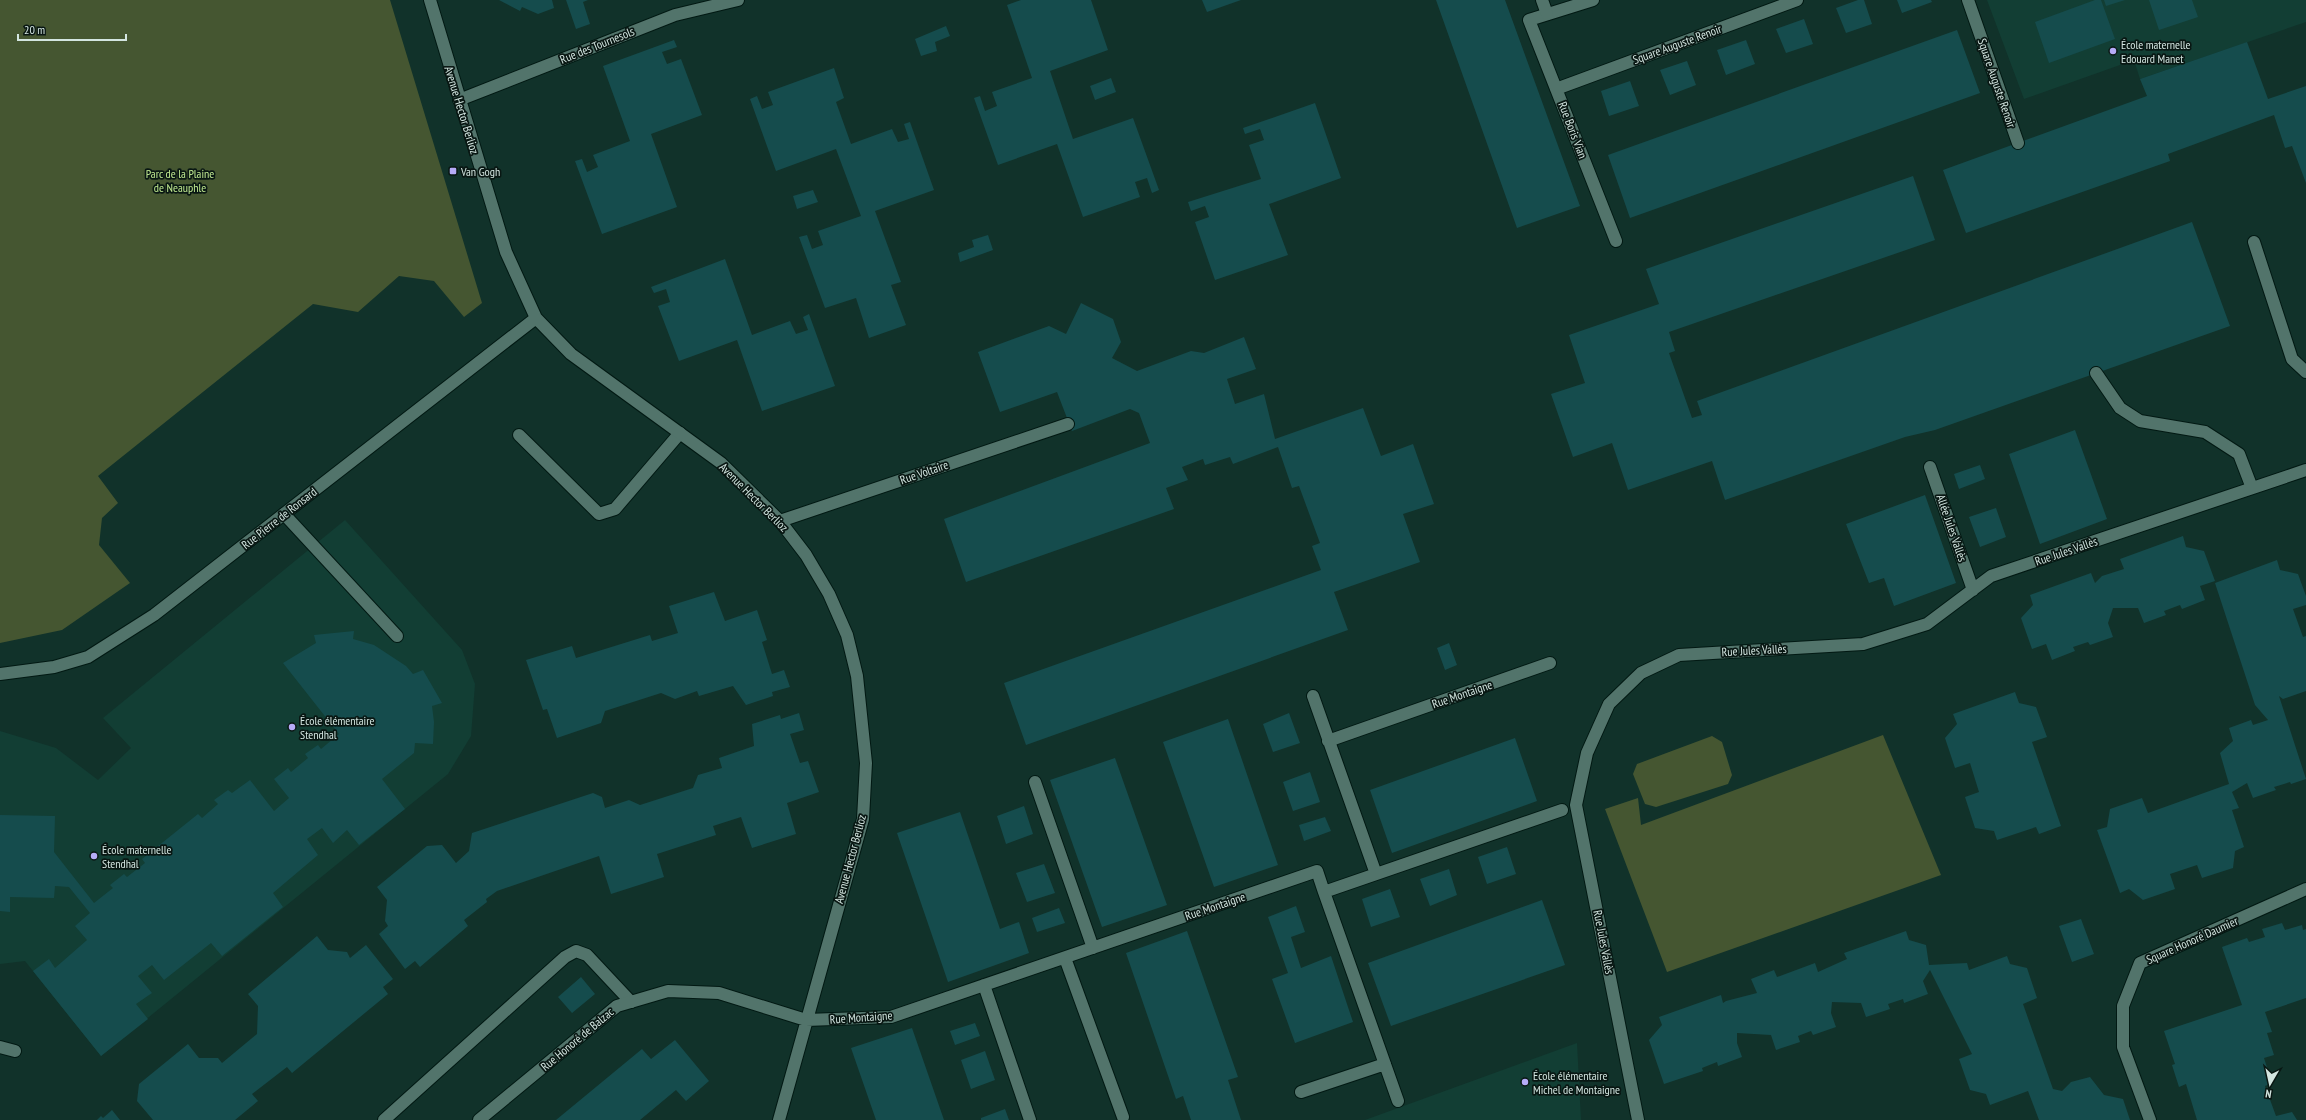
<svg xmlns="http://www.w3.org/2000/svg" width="2306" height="1120" font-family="'PT Sans Narrow',sans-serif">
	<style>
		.built { fill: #123e34 }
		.green { fill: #455631 }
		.building { fill: #154c4d }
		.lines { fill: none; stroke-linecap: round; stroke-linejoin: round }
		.lane-casing { stroke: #021913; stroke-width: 14 }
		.street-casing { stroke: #021913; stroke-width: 14 }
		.lane { stroke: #52746b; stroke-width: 12 }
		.street { stroke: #52746b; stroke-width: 12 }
		.poi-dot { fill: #b6acf8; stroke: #091713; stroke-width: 1.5 }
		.labels { text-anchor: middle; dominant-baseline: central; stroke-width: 3.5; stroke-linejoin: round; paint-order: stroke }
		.street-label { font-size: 12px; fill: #d3e5e0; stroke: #091713 }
		.poi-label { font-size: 12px; fill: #d3e5e0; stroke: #091713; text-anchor: start }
		.park-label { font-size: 12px; fill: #c1ea91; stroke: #091713 }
	</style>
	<rect width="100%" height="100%" fill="#11322a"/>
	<path class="built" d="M 1987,0 L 2306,0 L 2306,22 L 2140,79 L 2134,60 L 2024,99 Z
		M 345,520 L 462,650 L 475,684 L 471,736 L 448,774 L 101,1056 L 25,961 L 0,964 L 0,731 L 56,748 L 98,780 L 131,748 L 103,718 Z
		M 1577,1043 L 1581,1120 L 1365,1120 Z"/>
	<path class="green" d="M 0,0 L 390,0 L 482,303 L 464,317 L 434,281 L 399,276 L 358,312 L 313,304 L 98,476 L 118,503 L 102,518 L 99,545 L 130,583 L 62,630 L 0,643 Z
		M 1883,735 L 1941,875 L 1667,972 L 1605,809 L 1638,798 L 1641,825 Z
		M 1712,736 L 1722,742 L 1732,775 L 1728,784 L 1656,807 L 1645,804 L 1633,774 L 1637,764 Z"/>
	<path class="building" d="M 499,0 L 552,0 L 554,8 L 538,14 L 522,7 L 520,11 Z
		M 566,0 L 588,0 L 583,2 L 590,24 L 576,29 Z
		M 1021,0 L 1091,0 L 1108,50 L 1050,71 L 1073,139 L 1133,118 L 1159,190 L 1152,193 L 1147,178 L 1135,182 L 1140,197 L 1083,217 L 1057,144 L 998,165 L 974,98 L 980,96 L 985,111 L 997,106 L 992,92 L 1032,78 L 1007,5 Z
		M 1202,0 L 1241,0 L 1207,12 Z
		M 1436,0 L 1505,0 L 1580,206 L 1517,228 Z
		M 1858,0 L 1864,0 L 1872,24 L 1846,33 L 1836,8 Z
		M 1897,0 L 1931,0 L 1932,2 L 1902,13 Z
		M 2095,0 L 2101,0 L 2115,39 L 2049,63 L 2035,22 Z
		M 2104,0 L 2125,0 L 2106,6 Z
		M 2149,0 L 2192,0 L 2198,17 L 2159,30 Z
		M 1804,19 L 1813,44 L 1786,53 L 1776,29 Z
		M 946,26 L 950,36 L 935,42 L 937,51 L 921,56 L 915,39 Z
		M 1957,30 L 1980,93 L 1630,218 L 1608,155 Z
		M 674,40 L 677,47 L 662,52 L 667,64 L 681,59 L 702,115 L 651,134 L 677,207 L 602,234 L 575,161 L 582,159 L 587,172 L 598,167 L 593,155 L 630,141 L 603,66 Z
		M 1746,40 L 1755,64 L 1726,75 L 1717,50 Z
		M 2247,42 L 2268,99 L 2306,86 L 2306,183 L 2292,146 L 2285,148 L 2274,115 L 2168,154 L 2170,161 L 1966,233 L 1943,170 L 2147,96 L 2140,79 Z
		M 1687,61 L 1696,85 L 1670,95 L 1660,70 Z
		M 834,68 L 844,98 L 836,102 L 851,144 L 892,129 L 898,142 L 909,139 L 904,124 L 910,122 L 934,190 L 875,211 L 901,282 L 891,285 L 906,325 L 869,338 L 856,298 L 825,308 L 799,237 L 807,235 L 812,249 L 823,245 L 818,231 L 861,216 L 836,149 L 776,171 L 750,99 L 757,96 L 762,109 L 773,105 L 768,92 Z
		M 1111,78 L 1116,92 L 1095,100 L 1090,86 Z
		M 1630,81 L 1639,106 L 1609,116 L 1601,91 Z
		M 1315,103 L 1341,178 L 1269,204 L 1288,255 L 1215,280 L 1195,222 L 1209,217 L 1205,206 L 1191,211 L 1188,202 L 1261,179 L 1249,145 L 1264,140 L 1260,129 L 1245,134 L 1243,128 Z
		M 1913,176 L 1935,240 L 1669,332 L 1675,351 L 1669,353 L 1692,418 L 1702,415 L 1697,401 L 2192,222 L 2230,326 L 1935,430 L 1905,437 L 1725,500 L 1712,461 L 1628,490 L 1612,443 L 1573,457 L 1551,394 L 1585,383 L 1569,335 L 1659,304 L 1646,269 Z
		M 813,190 L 818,202 L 797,209 L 793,196 Z
		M 988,235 L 993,250 L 960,262 L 958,253 L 974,247 L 972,240 Z
		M 725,259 L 752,335 L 790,321 L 796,334 L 808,330 L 803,317 L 809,314 L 835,386 L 762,411 L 737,340 L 679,361 L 658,306 L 670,302 L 666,289 L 654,293 L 651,287 Z
		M 1081,303 L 1113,319 L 1121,342 L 1112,358 L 1137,371 L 1191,351 L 1204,353 L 1244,337 L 1256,369 L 1227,379 L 1235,404 L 1264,394 L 1275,439 L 1363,408 L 1381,456 L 1413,444 L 1434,504 L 1403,514 L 1420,562 L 1334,592 L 1348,630 L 1026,745 L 1004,683 L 1321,570 L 1312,546 L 1320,543 L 1299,486 L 1292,488 L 1278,447 L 1233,464 L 1230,457 L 1205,465 L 1203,459 L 1182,467 L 1188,480 L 1166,488 L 1174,509 L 966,582 L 944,519 L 1150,443 L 1139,413 L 1130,409 L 1072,431 L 1057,392 L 1000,412 L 978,352 L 1049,326 L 1066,334 Z
		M 2075,430 L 2107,519 L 2040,544 L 2009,454 Z
		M 1980,465 L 1985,479 L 1959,489 L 1954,474 Z
		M 1925,495 L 1956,583 L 1894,606 L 1884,578 L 1869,583 L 1846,524 Z
		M 1996,508 L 2006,537 L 1980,547 L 1969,517 Z
		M 2183,536 L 2186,547 L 2204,551 L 2215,581 L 2200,586 L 2205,600 L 2182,609 L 2180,605 L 2164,611 L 2166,615 L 2144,623 L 2138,608 L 2113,608 L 2108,623 L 2113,637 L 2090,645 L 2088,642 L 2073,647 L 2075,651 L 2052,660 L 2046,644 L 2032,649 L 2021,618 L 2033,605 L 2030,595 L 2091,573 L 2095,583 L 2102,576 L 2124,569 L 2120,559 Z
		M 2277,560 L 2280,570 L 2298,574 L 2306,596 L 2306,605 L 2293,609 L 2303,637 L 2306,636 L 2306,691 L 2283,699 L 2279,696 L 2306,779 L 2291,784 L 2290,782 L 2274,787 L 2276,790 L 2253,798 L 2247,783 L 2232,792 L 2239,808 L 2232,810 L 2244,847 L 2235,851 L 2233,868 L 2202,878 L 2197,865 L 2170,874 L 2175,889 L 2143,900 L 2129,889 L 2120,893 L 2097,830 L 2107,827 L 2110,809 L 2142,798 L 2148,813 L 2229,784 L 2220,753 L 2233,741 L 2229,728 L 2251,720 L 2253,725 L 2268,720 L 2255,705 L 2215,583 Z
		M 714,592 L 725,621 L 757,610 L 767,640 L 762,642 L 772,674 L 784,670 L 790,687 L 772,692 L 773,696 L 746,705 L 733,686 L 699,696 L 697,691 L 675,699 L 661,693 L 605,711 L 601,723 L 557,738 L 547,709 L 543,710 L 526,660 L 572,646 L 576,658 L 650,635 L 652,641 L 678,633 L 669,606 Z
		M 354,631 L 353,639 L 374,645 L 406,666 L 413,674 L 423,670 L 442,703 L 432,706 L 434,722 L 433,744 L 415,743 L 414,753 L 382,779 L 405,809 L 359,845 L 347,830 L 333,843 L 322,828 L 307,839 L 318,855 L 273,893 L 283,907 L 222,956 L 211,943 L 164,980 L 152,965 L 138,976 L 152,993 L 136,1004 L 148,1019 L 101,1056 L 33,971 L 49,959 L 55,968 L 87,940 L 75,926 L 90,913 L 69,887 L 55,886 L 54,898 L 10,897 L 10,912 L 0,911 L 0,815 L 55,816 L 54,852 L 94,903 L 113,888 L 110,885 L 124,874 L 127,877 L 145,863 L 142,859 L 198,814 L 202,818 L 218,804 L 214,800 L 228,790 L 232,793 L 250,780 L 274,811 L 289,798 L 274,779 L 288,768 L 291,772 L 308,758 L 305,754 L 318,745 L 321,749 L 339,734 L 283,663 L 316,643 L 314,635 Z
		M 1449,643 L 1457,665 L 1445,670 L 1437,648 Z
		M 2015,692 L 2019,703 L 2036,707 L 2047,737 L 2032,742 L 2061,826 L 2039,834 L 2036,827 L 1997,840 L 1994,831 L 1975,828 L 1965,797 L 1979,792 L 1970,763 L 1955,768 L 1945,738 L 1957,724 L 1953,714 Z
		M 799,713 L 804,730 L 790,734 L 800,763 L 808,761 L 819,792 L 787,803 L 796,834 L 752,848 L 741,817 L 713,826 L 716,835 L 657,854 L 664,877 L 611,894 L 599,856 L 497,891 L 486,899 L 487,902 L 464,920 L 468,926 L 420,967 L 415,961 L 405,969 L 379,934 L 388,926 L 385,921 L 387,900 L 377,887 L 427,846 L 442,845 L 456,863 L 469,851 L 472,833 L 593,793 L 602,797 L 605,808 L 629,800 L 640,805 L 693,788 L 698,775 L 722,768 L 719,758 L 754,746 L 752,724 L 780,715 L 781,719 Z
		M 1289,713 L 1300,743 L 1273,752 L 1263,724 Z
		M 1228,719 L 1278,865 L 1214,887 L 1163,742 Z
		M 1515,738 L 1537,801 L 1392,853 L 1370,790 Z
		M 1115,758 L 1167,905 L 1102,927 L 1050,780 Z
		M 1310,772 L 1320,802 L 1293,811 L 1283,782 Z
		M 1024,806 L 1033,834 L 1006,844 L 997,816 Z
		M 960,812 L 1000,929 L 1019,922 L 1029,953 L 948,982 L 897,833 Z
		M 1325,817 L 1331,831 L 1304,841 L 1299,825 Z
		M 1507,847 L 1516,874 L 1487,884 L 1478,857 Z
		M 1044,864 L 1055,893 L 1027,902 L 1016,873 Z
		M 1449,869 L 1457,895 L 1430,906 L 1420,879 Z
		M 1390,889 L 1400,917 L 1371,927 L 1362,899 Z
		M 1542,900 L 1565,965 L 1391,1026 L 1368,963 Z
		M 1296,906 L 1305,932 L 1291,937 L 1301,968 L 1331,956 L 1353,1022 L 1295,1043 L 1272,979 L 1288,973 L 1268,917 Z
		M 1059,908 L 1065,923 L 1037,932 L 1032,918 Z
		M 2081,919 L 2094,954 L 2072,962 L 2059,926 Z
		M 2282,923 L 2285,930 L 2302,925 L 2303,930 L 2306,929 L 2306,998 L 2265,1012 L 2272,1032 L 2267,1033 L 2274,1055 L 2264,1058 L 2272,1083 L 2265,1086 L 2276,1116 L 2292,1112 L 2297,1120 L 2197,1120 L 2186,1084 L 2179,1087 L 2172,1065 L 2175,1064 L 2164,1031 L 2242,1005 L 2222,947 L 2247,938 L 2249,942 L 2265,937 L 2262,929 Z
		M 1187,931 L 1238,1077 L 1228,1080 L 1241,1120 L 1191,1120 L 1183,1096 L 1176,1099 L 1126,953 Z
		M 1906,931 L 1909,940 L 1926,945 L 1929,965 L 1967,963 L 1969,970 L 2007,956 L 2010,964 L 2027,968 L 2037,998 L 2023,1004 L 2053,1089 L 2062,1091 L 2071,1082 L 2090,1077 L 2104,1095 L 2123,1099 L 2130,1120 L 2039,1120 L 2028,1091 L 1990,1105 L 1986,1094 L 1970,1090 L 1959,1059 L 1972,1054 L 1930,970 L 1923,981 L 1928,994 L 1904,1003 L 1903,999 L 1888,1004 L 1890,1009 L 1866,1017 L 1861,1003 L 1832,1002 L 1831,1013 L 1836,1027 L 1813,1035 L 1811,1031 L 1798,1036 L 1800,1042 L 1776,1050 L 1771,1035 L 1737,1033 L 1737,1043 L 1742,1057 L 1718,1066 L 1717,1062 L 1702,1068 L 1703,1071 L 1664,1084 L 1649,1040 L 1662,1025 L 1659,1017 L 1721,995 L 1723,1003 L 1726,1001 L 1757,993 L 1751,979 L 1774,970 L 1777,977 L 1815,963 L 1818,972 L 1847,959 L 1844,953 Z
		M 317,936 L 328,950 L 347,952 L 350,958 L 366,945 L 393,979 L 383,987 L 388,994 L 292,1073 L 287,1067 L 252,1094 L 258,1101 L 235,1120 L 153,1120 L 137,1101 L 139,1084 L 188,1044 L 199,1058 L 218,1058 L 222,1063 L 257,1034 L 258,1006 L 248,994 Z
		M 581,977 L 595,994 L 572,1013 L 558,997 Z
		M 975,1023 L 980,1036 L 955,1045 L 950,1031 Z
		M 912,1028 L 944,1120 L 876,1120 L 851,1048 Z
		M 675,1040 L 709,1081 L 686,1101 L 676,1090 L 640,1120 L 556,1120 L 642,1049 L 651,1059 Z
		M 985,1051 L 995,1080 L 971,1089 L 961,1060 Z
		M 1005,1109 L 1009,1120 L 981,1120 L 981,1118 Z
		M 112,1110 L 120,1120 L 97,1120 L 101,1116 L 103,1118 Z"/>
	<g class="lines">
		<defs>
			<path id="lane" d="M 1593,0 L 1529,20 L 1616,241
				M 1968,0 L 2018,143
				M 1556,89 L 1797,0
				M 2254,242 L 2292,359 L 2306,372
				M 519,435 L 599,514 L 615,509 L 680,433
				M 284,514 L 397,636
				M 0,1047 L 15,1051
				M 384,1120 L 565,957 L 576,951 L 587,955 L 631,1002"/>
			<path id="street" d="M 430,0 L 506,252 L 536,318 L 571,354 L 721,463 L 780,521 L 806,555 L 829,594 L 847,635 L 857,676 L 866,763 L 863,819 L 779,1120
				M 1542,0 L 1547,14
				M 459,100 L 675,15 L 738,0
				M 2096,373 L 2120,408 L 2140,421 L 2205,432 L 2239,454 L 2252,488
				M 1930,467 L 1973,590
				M 780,521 L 1068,424
				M 0,674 L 54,667 L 88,657 L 154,615 L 536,318
				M 1313,696 L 1376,874
				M 1328,741 L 1550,663
				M 1035,782 L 1093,948
				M 1324,892 L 1398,1101
				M 1065,958 L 1123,1117
				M 984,985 L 1030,1120
				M 1301,1092 L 1385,1064
				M 479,1120 L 617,1006 L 668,991 L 719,993 L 806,1020 L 891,1017 L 1317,871 L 1324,892 L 1562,810
				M 1638,1120 L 1576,805 L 1587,753 L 1609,704 L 1641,673 L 1679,655 L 1863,644 L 1927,624 L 1991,576 L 2306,470
				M 2150,1120 L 2123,1047 L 2123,1006 L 2140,963 L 2306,889"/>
		</defs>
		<use href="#lane" class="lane-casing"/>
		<use href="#street" class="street-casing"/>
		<use href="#lane" class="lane"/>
		<use href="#street" class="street"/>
	</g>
	<g class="poi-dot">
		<circle cx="2113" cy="51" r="4"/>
		<rect x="449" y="167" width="8" height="8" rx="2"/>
		<circle cx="292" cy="727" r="4"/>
		<circle cx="94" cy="856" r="4"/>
		<circle cx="1525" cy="1082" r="4"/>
	</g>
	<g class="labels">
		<g class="street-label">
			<text transform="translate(1677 44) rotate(-20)">Square Auguste Renoir</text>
			<text transform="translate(597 45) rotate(-22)">Rue des Tournesols</text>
			<text transform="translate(1997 83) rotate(71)">Square Auguste Renoir</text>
			<text transform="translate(462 110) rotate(73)">Avenue Hector Berlioz</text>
			<text transform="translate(1573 130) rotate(69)">Rue Boris Vian</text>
			<text transform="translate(924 472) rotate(-19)">Rue Voltaire</text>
			<text transform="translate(754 497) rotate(45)">Avenue Hector Berlioz</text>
			<text transform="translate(279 518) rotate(-38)">Rue Pierre de Ronsard</text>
			<text transform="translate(1952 528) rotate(71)">Allée Jules Vallès</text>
			<text transform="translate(2066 551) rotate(-19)">Rue Jules Vallès</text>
			<text transform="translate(1754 650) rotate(-3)">Rue Jules Vallès</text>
			<text transform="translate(1462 694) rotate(-19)">Rue Montaigne</text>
			<text transform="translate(850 859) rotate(-75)">Avenue Hector Berlioz</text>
			<text transform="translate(1215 906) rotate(-19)">Rue Montaigne</text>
			<text transform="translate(2192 940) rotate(-24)">Square Honoré Daumier</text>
			<text transform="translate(1604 942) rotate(79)">Rue Jules Vallès</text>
			<text transform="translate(861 1017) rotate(-4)">Rue Montaigne</text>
			<text transform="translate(577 1039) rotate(-40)">Rue Honoré de Balzac</text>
		</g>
		<g class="poi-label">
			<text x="2121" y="44">École maternelle<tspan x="2121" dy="14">Edouard Manet</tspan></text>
			<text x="461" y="171">Van Gogh</text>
			<text x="300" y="720">École élémentaire<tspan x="300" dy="14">Stendhal</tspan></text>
			<text x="102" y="849">École maternelle<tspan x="102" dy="14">Stendhal</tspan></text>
			<text x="1533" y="1075">École élémentaire<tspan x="1533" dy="14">Michel de Montaigne</tspan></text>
		</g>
		<g class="park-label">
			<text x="180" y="173">Parc de la Plaine<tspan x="180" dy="14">de Neauphle</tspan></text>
		</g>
	</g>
	<g transform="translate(2270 1084) rotate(189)" stroke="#091713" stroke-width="3" paint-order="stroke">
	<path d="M0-3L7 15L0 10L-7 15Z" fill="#d3e5e0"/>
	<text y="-6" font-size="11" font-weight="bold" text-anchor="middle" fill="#d3e5e0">N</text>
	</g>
	<path d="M18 34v6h108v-6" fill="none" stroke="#d3e5e0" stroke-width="2"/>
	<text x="24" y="34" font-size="12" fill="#d3e5e0" stroke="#091713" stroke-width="3" paint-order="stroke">20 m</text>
</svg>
